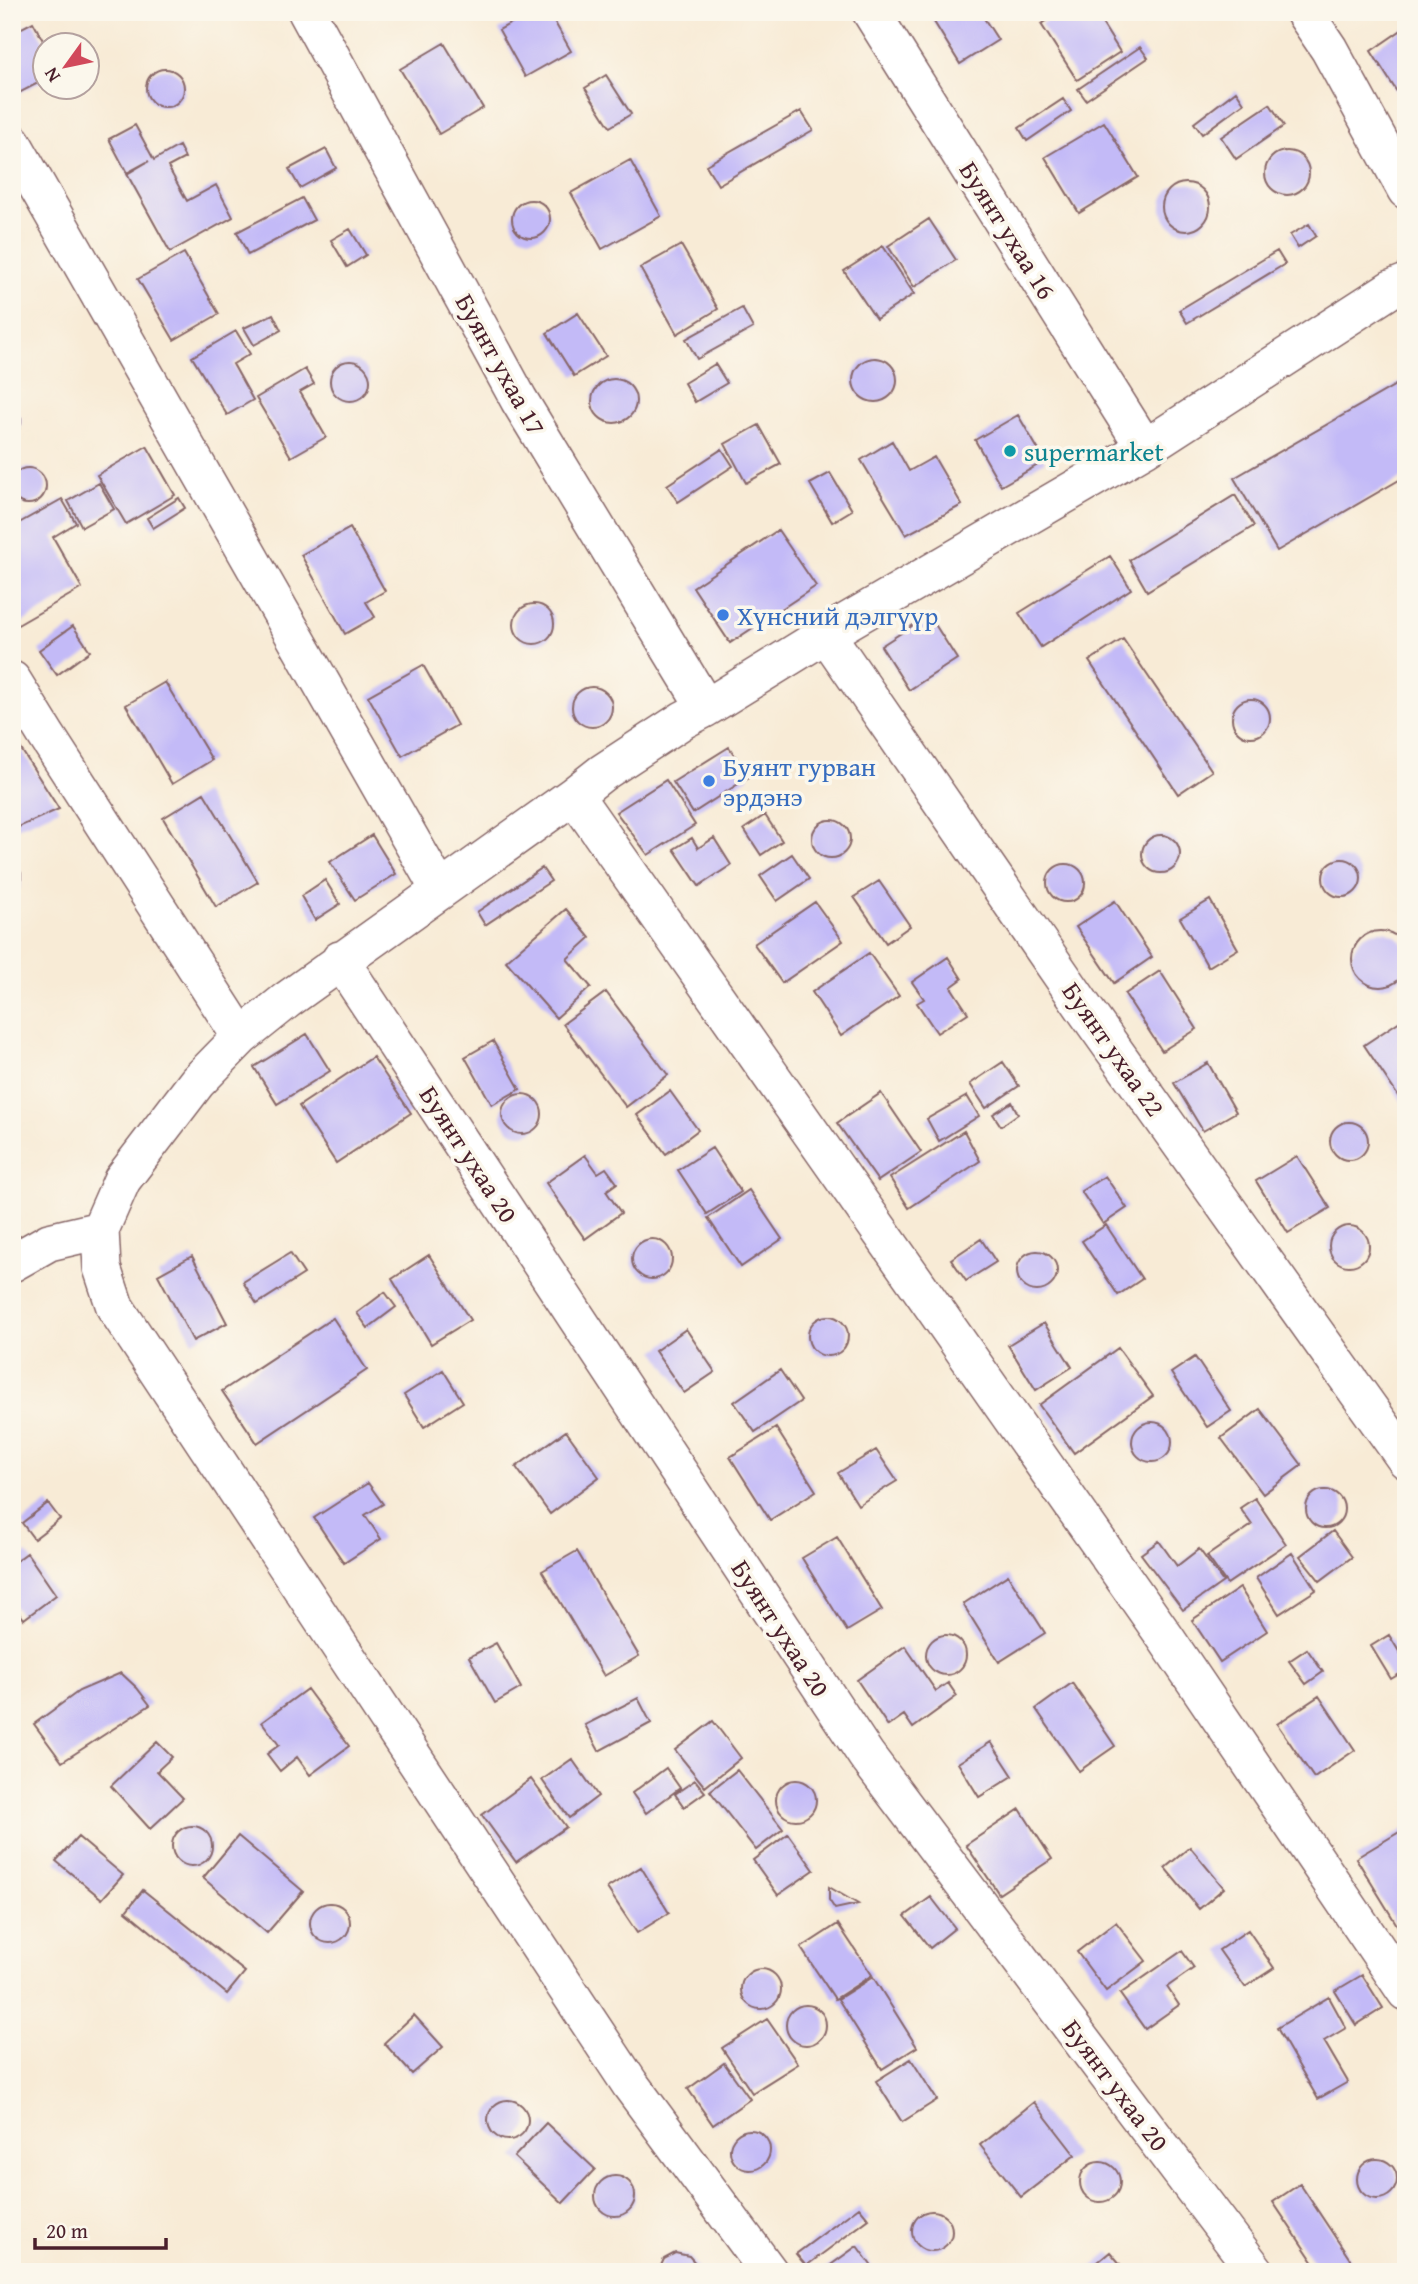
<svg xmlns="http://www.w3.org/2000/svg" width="1418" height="2284" font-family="'Gentium Book Plus',serif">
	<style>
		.building { fill: #c3baf7 }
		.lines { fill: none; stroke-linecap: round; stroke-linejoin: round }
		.street-casing { stroke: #876667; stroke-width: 40 }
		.street { stroke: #fff; stroke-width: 37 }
		.culture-dot { fill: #0f9aa8; stroke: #fbf7ec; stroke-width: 2.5 }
		.shop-dot { fill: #3f7fe0; stroke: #fbf7ec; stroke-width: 2.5 }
		.labels { text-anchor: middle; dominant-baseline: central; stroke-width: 7; stroke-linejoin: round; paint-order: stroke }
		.street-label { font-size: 26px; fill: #4a1f2b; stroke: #fbf7ec }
		.culture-label { font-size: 26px; fill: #0d838f; stroke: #fbf7ec; text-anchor: start }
		.shop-label { font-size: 26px; fill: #366cbe; stroke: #fbf7ec; text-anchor: start }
	</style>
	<rect width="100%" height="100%" fill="#fbf7ec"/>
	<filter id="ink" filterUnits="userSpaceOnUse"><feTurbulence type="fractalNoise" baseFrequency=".0143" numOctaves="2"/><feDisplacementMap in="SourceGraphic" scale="14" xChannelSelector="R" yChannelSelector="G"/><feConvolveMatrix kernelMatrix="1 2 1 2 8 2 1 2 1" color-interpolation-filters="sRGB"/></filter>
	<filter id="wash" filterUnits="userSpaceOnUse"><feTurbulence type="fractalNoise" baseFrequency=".00686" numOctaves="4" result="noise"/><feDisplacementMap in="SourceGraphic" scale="28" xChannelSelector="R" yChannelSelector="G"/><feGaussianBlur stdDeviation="1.57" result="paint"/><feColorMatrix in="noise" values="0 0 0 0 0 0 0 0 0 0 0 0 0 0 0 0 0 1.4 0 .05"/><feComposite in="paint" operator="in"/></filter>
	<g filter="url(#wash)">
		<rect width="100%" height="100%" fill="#f8ebd6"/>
		<g id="blocks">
			<path class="building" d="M 531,12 L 549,12 L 571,51 L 525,77 L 499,30 Z
				M 939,12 L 980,12 L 998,40 L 960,64 L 931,17 Z
				M 1059,12 L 1095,12 L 1120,52 L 1077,80 L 1041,24 Z
				M 33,22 L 46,46 L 46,79 L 19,93 L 12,80 L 12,33 Z
				M 1406,27 L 1406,106 L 1371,51 Z
				M 444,43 L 483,108 L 439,134 L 400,69 Z
				M 1140,47 L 1148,58 L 1086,100 L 1078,89 Z
				M146 88a19 19 0 1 1 38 0a19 19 0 1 1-38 0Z
				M 606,75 L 631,114 L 610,127 L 585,88 Z
				M 1236,91 L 1244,103 L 1202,134 L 1194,123 Z
				M 1063,99 L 1071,111 L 1027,141 L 1019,128 Z
				M 1270,104 L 1284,126 L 1236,159 L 1221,137 Z
				M 801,111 L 813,130 L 718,185 L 706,165 Z
				M 1104,122 L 1138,177 L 1079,213 L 1045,157 Z
				M 135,125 L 154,160 L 179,146 L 185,158 L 168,167 L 187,201 L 216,185 L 233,217 L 170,252 L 127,174 L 149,161 L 127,173 L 109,139 Z
				M 326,149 L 336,168 L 300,188 L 289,169 Z
				M1265 173a22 22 0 1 1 44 0a22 22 0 1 1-44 0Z
				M 630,160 L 661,216 L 602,249 L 571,193 Z
				M1162 207a24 24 0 1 1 48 0a24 24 0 1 1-48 0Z
				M 302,198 L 314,220 L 248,255 L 237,232 Z
				M512 219a19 19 0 1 1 38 0a19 19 0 1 1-38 0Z
				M 929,219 L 956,260 L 914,287 L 888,246 Z
				M 1309,224 L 1316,236 L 1298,248 L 1290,235 Z
				M 350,229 L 366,255 L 347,267 L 331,240 Z
				M 681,245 L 718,309 L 677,334 L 640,268 Z
				M 883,246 L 914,294 L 876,319 L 844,271 Z
				M 1277,251 L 1285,264 L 1187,323 L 1179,310 Z
				M 184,253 L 219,314 L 174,340 L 138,279 Z
				M 742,308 L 753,328 L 697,359 L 686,339 Z
				M 578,313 L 606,356 L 574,376 L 547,333 Z
				M 273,314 L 281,330 L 254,345 L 244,328 Z
				M 236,331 L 250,354 L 233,364 L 253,400 L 227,415 L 192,357 Z
				M853 380a22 22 0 1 1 44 0a22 22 0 1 1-44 0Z
				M330 381a20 20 0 1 1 40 0a20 20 0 1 1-40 0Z
				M 715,364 L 727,383 L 695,402 L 684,383 Z
				M 305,369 L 314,384 L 300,392 L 326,437 L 291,457 L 256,398 Z
				M592 401a22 22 0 1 1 44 0a22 22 0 1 1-44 0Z
				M 1406,379 L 1406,476 L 1277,551 L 1234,478 Z
				M 12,406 L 21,418 L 21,423 L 19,429 L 12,436 Z
				M 1018,415 L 1045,461 L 1001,486 L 975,440 Z
				M 759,425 L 781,464 L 746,483 L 725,444 Z
				M 892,441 L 909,471 L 934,457 L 962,505 L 906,535 L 861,460 Z
				M 147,446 L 175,495 L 126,524 L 97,475 Z
				M 722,449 L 733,466 L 678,502 L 667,485 Z
				M10 486a18 18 0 1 1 36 0a18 18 0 1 1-36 0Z
				M 830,473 L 852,510 L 832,522 L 810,484 Z
				M 99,483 L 114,509 L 82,527 L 68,501 Z
				M 1235,495 L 1254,526 L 1147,591 L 1129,560 Z
				M 179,498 L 185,508 L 153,528 L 147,518 Z
				M 62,499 L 76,523 L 53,537 L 82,588 L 16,626 L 12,619 L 12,527 Z
				M 350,528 L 385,591 L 366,602 L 375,617 L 345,634 L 301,555 Z
				M 778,530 L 816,586 L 730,643 L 693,587 Z
				M 1110,556 L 1131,589 L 1041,647 L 1019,613 Z
				M514 624a20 20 0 1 1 40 0a20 20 0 1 1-40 0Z
				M 929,615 L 957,659 L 909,690 L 881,646 Z
				M 73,626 L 90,651 L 57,675 L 39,650 Z
				M 1123,639 L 1212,771 L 1178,794 L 1089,661 Z
				M 423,665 L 457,725 L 402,756 L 368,696 Z
				M 165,682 L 212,760 L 172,784 L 126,705 Z
				M572 707a20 20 0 1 1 40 0a20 20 0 1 1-40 0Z
				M1232 718a19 19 0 1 1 38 0a19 19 0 1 1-38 0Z
				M 12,735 L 59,809 L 12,830 Z
				M 729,747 L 749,777 L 693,813 L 673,782 Z
				M 666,780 L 695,825 L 648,855 L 616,812 Z
				M 204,793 L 258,882 L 216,907 L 163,818 Z
				M 765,815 L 782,841 L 761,855 L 744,829 Z
				M812 839a19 19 0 1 1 38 0a19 19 0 1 1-38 0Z
				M 372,835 L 396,874 L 355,900 L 330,862 Z
				M1142 854a19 19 0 1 1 38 0a19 19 0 1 1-38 0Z
				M 692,838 L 698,848 L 714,838 L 731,865 L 699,886 L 674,849 Z
				M 792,854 L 809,879 L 777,901 L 760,876 Z
				M1323 878a19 19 0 1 1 38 0a19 19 0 1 1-38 0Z
				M 12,863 L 21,873 L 21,886 L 12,898 Z
				M1047 883a19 19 0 1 1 38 0a19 19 0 1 1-38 0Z
				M 542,868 L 551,881 L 485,925 L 477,912 Z
				M 325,880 L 340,904 L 315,920 L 301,896 Z
				M 879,881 L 910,926 L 886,943 L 854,897 Z
				M 1210,900 L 1238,949 L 1208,967 L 1180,918 Z
				M 1115,901 L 1152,957 L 1114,983 L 1076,927 Z
				M 815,902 L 843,941 L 782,983 L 754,944 Z
				M 566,909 L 590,938 L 567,959 L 591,987 L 556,1018 L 506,961 Z
				M1352 959a28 28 0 1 1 56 0a28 28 0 1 1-56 0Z
				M 869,953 L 899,996 L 841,1036 L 812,992 Z
				M 948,957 L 962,979 L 951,987 L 968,1013 L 937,1033 L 917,1003 L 924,999 L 912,982 Z
				M 1160,971 L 1197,1029 L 1162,1051 L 1125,994 Z
				M 606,992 L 668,1075 L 626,1107 L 563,1024 Z
				M 1406,1017 L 1406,1108 L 1364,1045 Z
				M 307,1034 L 330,1071 L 277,1104 L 254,1067 Z
				M 493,1041 L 520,1089 L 492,1105 L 465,1057 Z
				M 373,1057 L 411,1113 L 336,1163 L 299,1106 Z
				M 1003,1062 L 1019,1086 L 986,1108 L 970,1084 Z
				M 1208,1063 L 1236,1112 L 1203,1131 L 1174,1083 Z
				M 670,1091 L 698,1130 L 666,1154 L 637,1115 Z
				M 881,1093 L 921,1152 L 878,1181 L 837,1123 Z
				M502 1114a20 20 0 1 1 40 0a20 20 0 1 1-40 0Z
				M 967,1096 L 979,1116 L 939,1141 L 927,1119 Z
				M 1012,1102 L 1018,1114 L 1001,1126 L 993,1114 Z
				M1330 1141a19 19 0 1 1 38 0a19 19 0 1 1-38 0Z
				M 964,1131 L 980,1161 L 909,1208 L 890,1178 Z
				M 712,1148 L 741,1192 L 707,1214 L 678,1170 Z
				M 585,1155 L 598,1173 L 606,1168 L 617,1183 L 606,1191 L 621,1213 L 585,1239 L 546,1183 Z
				M 1297,1156 L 1330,1208 L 1288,1233 L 1256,1181 Z
				M 1105,1176 L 1127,1208 L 1103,1224 L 1081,1191 Z
				M 749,1190 L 782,1239 L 741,1267 L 708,1218 Z
				M 1106,1225 L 1142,1279 L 1118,1295 L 1082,1241 Z
				M1329 1246a20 20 0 1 1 40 0a20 20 0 1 1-40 0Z
				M632 1259a20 20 0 1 1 40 0a20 20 0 1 1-40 0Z
				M 981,1239 L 996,1262 L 966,1281 L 951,1259 Z
				M1017 1271a20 20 0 1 1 40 0a20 20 0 1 1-40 0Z
				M 290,1253 L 304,1274 L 257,1304 L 243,1282 Z
				M 429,1255 L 470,1320 L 431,1344 L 392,1279 Z
				M 192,1256 L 227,1323 L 193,1341 L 158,1275 Z
				M 385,1292 L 396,1307 L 368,1328 L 357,1313 Z
				M808 1336a20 20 0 1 1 40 0a20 20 0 1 1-40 0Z
				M 333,1318 L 367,1370 L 257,1443 L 222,1391 Z
				M 1044,1323 L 1072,1367 L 1036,1390 L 1008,1345 Z
				M 686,1329 L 715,1372 L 684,1393 L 655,1351 Z
				M 1118,1348 L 1153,1396 L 1074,1453 L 1039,1405 Z
				M 1195,1357 L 1231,1411 L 1207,1427 L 1171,1373 Z
				M 443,1370 L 463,1402 L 424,1427 L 404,1395 Z
				M 780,1370 L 801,1401 L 755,1432 L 734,1402 Z
				M 1260,1409 L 1302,1465 L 1263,1494 L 1221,1438 Z
				M1132 1442a20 20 0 1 1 40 0a20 20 0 1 1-40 0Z
				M 776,1428 L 816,1491 L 770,1520 L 730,1457 Z
				M 566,1431 L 599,1477 L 550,1514 L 516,1467 Z
				M 876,1450 L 897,1481 L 858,1505 L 838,1473 Z
				M 368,1483 L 383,1504 L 365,1515 L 381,1539 L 344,1563 L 314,1518 Z
				M1306 1509a19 19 0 1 1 38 0a19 19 0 1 1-38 0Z
				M 1255,1498 L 1286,1544 L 1227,1584 L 1207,1556 L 1252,1525 L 1240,1508 Z
				M 48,1503 L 60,1519 L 34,1539 L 22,1523 Z
				M 1333,1531 L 1352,1557 L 1320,1581 L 1300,1556 Z
				M 837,1537 L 882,1610 L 847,1631 L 802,1558 Z
				M 1159,1541 L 1177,1566 L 1199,1549 L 1223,1582 L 1183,1610 L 1141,1554 Z
				M 577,1551 L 639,1656 L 604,1676 L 542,1571 Z
				M 27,1553 L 56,1595 L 24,1619 L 12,1603 L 12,1564 Z
				M 1292,1553 L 1316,1590 L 1279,1614 L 1256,1578 Z
				M 1008,1575 L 1045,1633 L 999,1662 L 963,1604 Z
				M 1240,1588 L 1267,1631 L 1220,1662 L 1192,1620 Z
				M926 1655a20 20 0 1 1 40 0a20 20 0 1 1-40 0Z
				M 1389,1635 L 1406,1663 L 1406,1670 L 1391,1679 L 1371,1646 Z
				M 496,1643 L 521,1688 L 495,1703 L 469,1657 Z
				M 905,1646 L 936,1691 L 948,1683 L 957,1696 L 913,1728 L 904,1715 L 888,1726 L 857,1680 Z
				M 1307,1649 L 1323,1672 L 1306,1684 L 1289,1661 Z
				M 121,1673 L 137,1688 L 150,1705 L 62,1762 L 34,1724 L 79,1691 Z
				M 1072,1683 L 1115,1746 L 1079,1771 L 1036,1709 Z
				M 307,1689 L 349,1746 L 310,1775 L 297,1757 L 280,1771 L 267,1754 L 279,1745 L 262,1722 Z
				M 1319,1696 L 1355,1750 L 1314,1778 L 1277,1724 Z
				M 638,1698 L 651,1723 L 599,1751 L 585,1725 Z
				M 713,1721 L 741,1758 L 705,1787 L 675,1750 Z
				M 157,1742 L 172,1757 L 157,1771 L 183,1798 L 150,1829 L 111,1786 Z
				M 991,1742 L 1013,1776 L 979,1797 L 958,1763 Z
				M 572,1759 L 598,1796 L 569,1818 L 542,1780 Z
				M 666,1768 L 680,1788 L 646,1813 L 632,1793 Z
				M 737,1770 L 783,1829 L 756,1850 L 710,1791 Z
				M 531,1779 L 566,1827 L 516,1862 L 482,1815 Z
				M776 1800a20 20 0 1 1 40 0a20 20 0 1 1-40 0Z
				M 695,1780 L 705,1792 L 684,1807 L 675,1794 Z
				M 1020,1809 L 1052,1859 L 999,1894 L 966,1845 Z
				M172 1846a20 20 0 1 1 40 0a20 20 0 1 1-40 0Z
				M 1406,1828 L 1406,1920 L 1397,1925 L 1356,1858 Z
				M 788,1834 L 814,1870 L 778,1895 L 753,1860 Z
				M 238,1836 L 303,1891 L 267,1933 L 203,1878 Z
				M 78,1837 L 123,1875 L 102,1899 L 56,1861 Z
				M 1190,1847 L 1224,1888 L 1199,1909 L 1165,1868 Z
				M 641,1867 L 669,1913 L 637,1933 L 607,1888 Z
				M 829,1887 L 858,1904 L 835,1909 L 829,1900 Z
				M 143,1890 L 245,1972 L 227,1994 L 126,1911 Z
				M 931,1897 L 955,1928 L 930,1948 L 905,1916 Z
				M310 1923a20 20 0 1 1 40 0a20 20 0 1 1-40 0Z
				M 1116,1922 L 1146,1961 L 1106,1991 L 1077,1952 Z
				M 838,1924 L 872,1975 L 835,1999 L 801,1948 Z
				M 1248,1930 L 1274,1968 L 1245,1987 L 1219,1950 Z
				M 1182,1951 L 1194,1968 L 1167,1987 L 1179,2005 L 1145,2029 L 1120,1994 Z
				M741 1989a20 20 0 1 1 40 0a20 20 0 1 1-40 0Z
				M 1362,1975 L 1383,2008 L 1356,2025 L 1335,1991 Z
				M 873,1977 L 917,2047 L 882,2069 L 838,1999 Z
				M 1329,1997 L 1346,2028 L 1324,2041 L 1348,2082 L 1318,2099 L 1277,2028 Z
				M786 2025a20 20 0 1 1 40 0a20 20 0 1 1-40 0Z
				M 414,2015 L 443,2047 L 412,2074 L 384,2043 Z
				M 767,2019 L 798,2064 L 752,2093 L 722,2048 Z
				M 911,2059 L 937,2100 L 902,2122 L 876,2081 Z
				M 724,2063 L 750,2099 L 713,2125 L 688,2089 Z
				M488 2120a20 20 0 1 1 40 0a20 20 0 1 1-40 0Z
				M 1034,2102 L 1075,2155 L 1021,2197 L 980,2145 Z
				M 546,2123 L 595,2169 L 563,2203 L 514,2157 Z
				M730 2150a20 20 0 1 1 40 0a20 20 0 1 1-40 0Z
				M1357 2179a20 20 0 1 1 40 0a20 20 0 1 1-40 0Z
				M1080 2182a20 20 0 1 1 40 0a20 20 0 1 1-40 0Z
				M595 2196a20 20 0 1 1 40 0a20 20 0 1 1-40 0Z
				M 1300,2184 L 1351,2261 L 1335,2272 L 1320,2272 L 1273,2202 Z
				M 859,2207 L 869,2219 L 806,2266 L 796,2254 Z
				M912 2231a20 20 0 1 1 40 0a20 20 0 1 1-40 0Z
				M 857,2246 L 876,2272 L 821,2272 Z
				M 1110,2252 L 1127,2272 L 1086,2272 Z
				M 675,2253 L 689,2256 L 698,2266 L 699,2272 L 658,2272 L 664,2259 Z"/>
		</g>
	</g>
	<g filter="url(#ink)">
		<use href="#blocks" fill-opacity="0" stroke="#876667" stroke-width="2"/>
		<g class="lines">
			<defs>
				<path id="street" d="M 307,12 L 519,400 L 706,708
					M 871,12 L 1145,448
					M 1304,12 L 1329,49 L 1406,190
					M 12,142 L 439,889
					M 826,634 L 1086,1011 L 1406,1460
					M 12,680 L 46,735 L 241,1037
					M 574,795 L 1165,1637 L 1406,1992
					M 340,960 L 866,1755 L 1256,2272
					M 12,1263 L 49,1242 L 100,1230
					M 769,2272 L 630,2084 L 115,1307 L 102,1268 L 100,1230 L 122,1180 L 197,1082 L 241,1037 L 287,1000 L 574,795 L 602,773 L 683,720 L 706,708 L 826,634 L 1145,448 L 1391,289 L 1406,283"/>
			</defs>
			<use href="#street" class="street-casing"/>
			<use href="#street" class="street"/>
		</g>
	</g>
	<circle class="culture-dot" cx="1010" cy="451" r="7"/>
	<g class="shop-dot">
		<circle cx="723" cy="615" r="7"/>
		<circle cx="709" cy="781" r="7"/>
	</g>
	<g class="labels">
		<g class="street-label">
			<text transform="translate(1008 230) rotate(58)">Буянт ухаа 16</text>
			<text transform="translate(501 364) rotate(61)">Буянт ухаа 17</text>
			<text transform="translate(1114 1049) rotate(55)">Буянт ухаа 22</text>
			<text transform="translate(469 1154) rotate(57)">Буянт ухаа 20</text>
			<text transform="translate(781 1628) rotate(57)">Буянт ухаа 20</text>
			<text transform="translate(1116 2085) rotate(53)">Буянт ухаа 20</text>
		</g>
		<g class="culture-label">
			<text x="1024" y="451">supermarket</text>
		</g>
		<g class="shop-label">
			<text x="737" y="615">Хүнсний дэлгүүр</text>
			<text x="723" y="766">Буянт гурван<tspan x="723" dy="30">эрдэнэ</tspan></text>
		</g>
	</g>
	<rect width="1418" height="2284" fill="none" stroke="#fbf7ec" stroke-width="42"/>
	<g transform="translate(66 66) rotate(237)"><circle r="33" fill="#fbf7ec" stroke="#b4a19f" stroke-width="2"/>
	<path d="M0-5L12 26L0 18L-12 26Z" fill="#d1495b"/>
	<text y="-10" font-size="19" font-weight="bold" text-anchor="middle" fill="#4a1f2b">N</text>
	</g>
	<path d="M35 2238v10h131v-10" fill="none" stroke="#4a1f2b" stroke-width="3.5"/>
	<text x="46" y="2238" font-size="21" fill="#4a1f2b" stroke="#fbf7ec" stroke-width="5" paint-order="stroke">20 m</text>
</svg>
